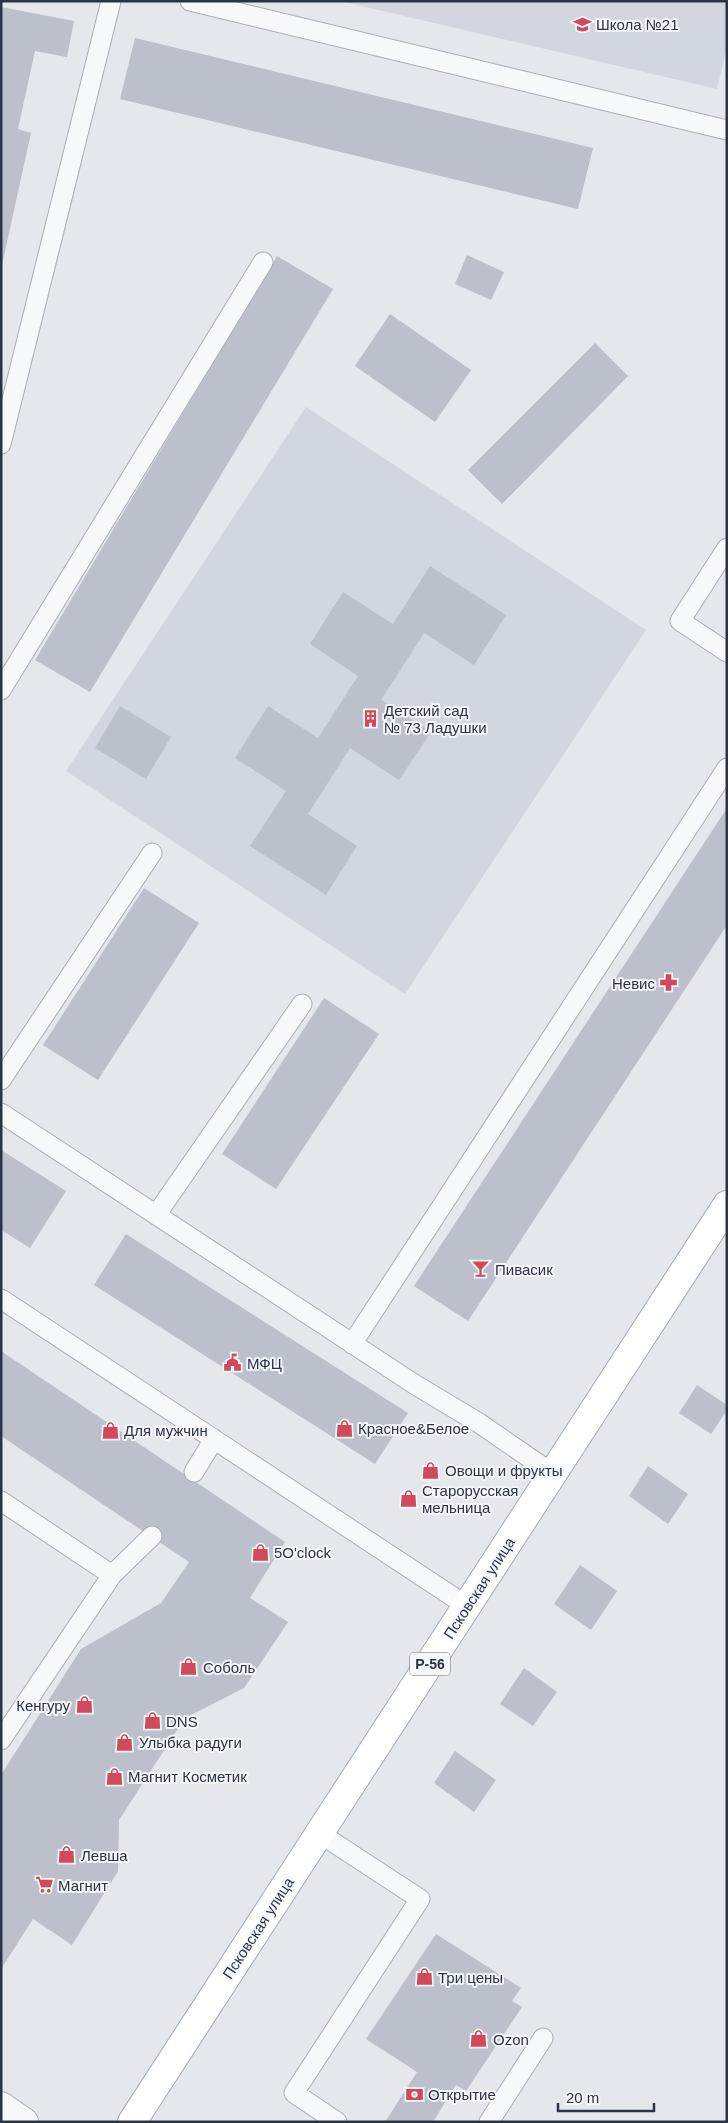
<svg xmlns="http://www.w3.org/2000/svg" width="728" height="2123" font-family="Helvetica,sans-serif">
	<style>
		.built { fill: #d2d6de }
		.building { fill: #bbc0ca }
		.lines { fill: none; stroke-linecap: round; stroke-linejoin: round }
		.service-casing { stroke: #a9aeb7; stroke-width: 21 }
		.tertiary-casing { stroke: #a9aeb7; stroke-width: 30 }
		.primary-casing { stroke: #a3abb8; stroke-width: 30 }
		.service { stroke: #f7f8fa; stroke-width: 19 }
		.tertiary { stroke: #f7f8fa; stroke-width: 28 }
		.primary { stroke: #fff; stroke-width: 28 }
		.labels { text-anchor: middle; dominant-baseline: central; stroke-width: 4; stroke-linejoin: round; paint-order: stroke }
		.shield { fill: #f4f6f9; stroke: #676e7b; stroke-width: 1 }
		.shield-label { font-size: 14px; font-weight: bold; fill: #2b3445 }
		.poi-label { font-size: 15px; fill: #2b3445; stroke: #f4f6f9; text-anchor: start }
		.street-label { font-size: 15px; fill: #2b3445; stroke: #f4f6f9 }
	</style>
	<rect width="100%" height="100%" fill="#e4e7ec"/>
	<path class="built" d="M 340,1 L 727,1 L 727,47 L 717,89 Z
		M 306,407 L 646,630 L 405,994 L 66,771 Z"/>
	<path class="building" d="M 1,7 L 74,21 L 67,57 L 35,51 L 18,129 L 31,133 L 2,265 Z
		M 135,38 L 593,148 L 578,209 L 120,99 Z
		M 467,255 L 504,272 L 491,300 L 455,284 Z
		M 277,256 L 333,289 L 90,692 L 35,660 Z
		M 390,314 L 471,370 L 435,422 L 355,366 Z
		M 595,343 L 628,376 L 502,504 L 468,470 Z
		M 430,566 L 506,615 L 474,665 L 424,633 L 381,700 L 431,732 L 399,780 L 350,748 L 308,814 L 357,846 L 326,895 L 250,846 L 286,791 L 235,758 L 268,706 L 318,738 L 358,676 L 310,644 L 343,592 L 393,624 Z
		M 120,706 L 171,737 L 146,779 L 95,748 Z
		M 727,808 L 727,925 L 468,1321 L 414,1286 Z
		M 144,888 L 199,923 L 98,1080 L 43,1045 Z
		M 324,998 L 379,1034 L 276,1189 L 222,1154 Z
		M 1,1150 L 66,1191 L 30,1248 L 1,1230 Z
		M 126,1234 L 408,1413 L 375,1464 L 94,1285 Z
		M 1,1351 L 285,1542 L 250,1598 L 288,1622 L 244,1688 L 185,1718 L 119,1820 L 118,1871 L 72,1945 L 33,1919 L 1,1969 L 1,1775 L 81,1649 L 161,1603 L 189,1562 L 1,1436 Z
		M 697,1385 L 727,1405 L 727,1410 L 711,1434 L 679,1413 Z
		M 648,1466 L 688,1494 L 668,1524 L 629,1496 Z
		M 580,1565 L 617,1591 L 591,1630 L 554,1604 Z
		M 524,1668 L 557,1692 L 533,1726 L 500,1704 Z
		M 455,1751 L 496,1780 L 474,1812 L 434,1783 Z
		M 436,1934 L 521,1988 L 512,2001 L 522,2007 L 466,2091 L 456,2085 L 433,2122 L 385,2122 L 417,2072 L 366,2039 Z"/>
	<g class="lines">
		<defs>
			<path id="service" d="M 190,1 L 727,130
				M 1,444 L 111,1
				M 727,548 L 680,621 L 727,652
				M 1,690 L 263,262
				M 1,1080 L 152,853
				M 1,1113 L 414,1384 L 479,1423 L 553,1474
				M 156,1215 L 302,1004
				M 1,1299 L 467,1606
				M 352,1344 L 727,768
				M 194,1472 L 214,1439
				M 1,1501 L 112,1575 L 1,1740
				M 112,1575 L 152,1536
				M 319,1833 L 420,1899 L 294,2093 L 337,2122
				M 489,2122 L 543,2038"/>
			<path id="tertiary" d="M 1,2106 L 24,2122"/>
			<path id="primary" d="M 132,2122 L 727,1205"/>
		</defs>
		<use href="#service" class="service-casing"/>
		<use href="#tertiary" class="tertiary-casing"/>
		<use href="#primary" class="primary-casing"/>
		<use href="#service" class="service"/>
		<use href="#tertiary" class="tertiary"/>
		<use href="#primary" class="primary"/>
	</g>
	<defs>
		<symbol id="school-bare" viewBox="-9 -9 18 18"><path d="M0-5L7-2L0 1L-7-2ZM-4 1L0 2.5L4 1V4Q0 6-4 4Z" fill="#d1495b" stroke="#f4f6f9" stroke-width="2.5" paint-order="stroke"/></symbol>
		<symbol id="building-bare" viewBox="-9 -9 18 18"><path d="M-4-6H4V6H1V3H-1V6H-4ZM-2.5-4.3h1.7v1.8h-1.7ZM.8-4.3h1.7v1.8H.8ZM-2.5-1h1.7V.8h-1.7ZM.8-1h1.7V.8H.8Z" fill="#d1495b" stroke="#f4f6f9" stroke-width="2.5" paint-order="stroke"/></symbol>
		<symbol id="pharmacy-bare" viewBox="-9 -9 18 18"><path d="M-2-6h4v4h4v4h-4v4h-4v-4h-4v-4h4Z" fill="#d1495b" stroke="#f4f6f9" stroke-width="2.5" paint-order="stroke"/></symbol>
		<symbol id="bar-bare" viewBox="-9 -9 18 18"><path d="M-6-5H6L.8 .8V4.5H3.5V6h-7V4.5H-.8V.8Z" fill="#d1495b" stroke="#f4f6f9" stroke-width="2.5" paint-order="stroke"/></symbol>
		<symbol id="civic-bare" viewBox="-9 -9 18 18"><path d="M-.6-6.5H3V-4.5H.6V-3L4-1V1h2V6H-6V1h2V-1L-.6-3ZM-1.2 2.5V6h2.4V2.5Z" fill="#d1495b" stroke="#f4f6f9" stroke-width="2.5" paint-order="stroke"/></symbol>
		<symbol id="shop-bare" viewBox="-9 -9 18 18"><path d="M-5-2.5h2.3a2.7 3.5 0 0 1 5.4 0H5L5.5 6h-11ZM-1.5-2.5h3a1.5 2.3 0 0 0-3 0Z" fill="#d1495b" stroke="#f4f6f9" stroke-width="2.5" paint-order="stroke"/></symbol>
		<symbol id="supermarket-bare" viewBox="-9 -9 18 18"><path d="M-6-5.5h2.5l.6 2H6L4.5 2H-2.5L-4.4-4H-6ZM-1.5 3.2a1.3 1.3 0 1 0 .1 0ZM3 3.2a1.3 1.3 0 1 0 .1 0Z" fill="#d1495b" stroke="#f4f6f9" stroke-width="2.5" paint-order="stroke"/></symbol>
		<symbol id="bank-bare" viewBox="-9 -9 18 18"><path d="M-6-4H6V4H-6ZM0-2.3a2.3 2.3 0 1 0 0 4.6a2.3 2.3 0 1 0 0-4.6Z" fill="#d1495b" stroke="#f4f6f9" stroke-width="2.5" paint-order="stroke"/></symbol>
	</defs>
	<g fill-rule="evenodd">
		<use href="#school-bare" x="570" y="12" width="25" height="25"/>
		<use href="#building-bare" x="358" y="706" width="25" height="25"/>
		<use href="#pharmacy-bare" x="656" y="970" width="25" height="25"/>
		<use href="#bar-bare" x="468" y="1256" width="25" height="25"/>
		<use href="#civic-bare" x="220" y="1350" width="25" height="25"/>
		<use href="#shop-bare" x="332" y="1416" width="25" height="25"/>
		<use href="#shop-bare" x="98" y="1418" width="25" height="25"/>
		<use href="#shop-bare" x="418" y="1458" width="25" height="25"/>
		<use href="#shop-bare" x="396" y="1486" width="25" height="25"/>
		<use href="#shop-bare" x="248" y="1540" width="25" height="25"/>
		<use href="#shop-bare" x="176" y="1654" width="25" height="25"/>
		<use href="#shop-bare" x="72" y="1692" width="25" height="25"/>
		<use href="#shop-bare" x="140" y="1708" width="25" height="25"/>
		<use href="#shop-bare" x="112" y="1730" width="25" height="25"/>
		<use href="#shop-bare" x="102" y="1764" width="25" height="25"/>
		<use href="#shop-bare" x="54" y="1842" width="25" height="25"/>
		<use href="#supermarket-bare" x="32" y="1872" width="25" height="25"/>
		<use href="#shop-bare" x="412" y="1964" width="25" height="25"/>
		<use href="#shop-bare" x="466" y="2026" width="25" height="25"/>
		<use href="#bank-bare" x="402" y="2082" width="25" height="25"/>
	</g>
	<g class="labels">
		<rect class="shield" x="410" y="1652.5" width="40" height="23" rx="4"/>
		<g class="shield-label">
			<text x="430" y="1664">Р-56</text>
		</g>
		<g class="poi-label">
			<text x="596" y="24">Школа №21</text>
			<text x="384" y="710">Детский сад<tspan x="384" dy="17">№ 73 Ладушки</tspan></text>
			<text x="655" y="983" text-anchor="end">Невис</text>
			<text x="495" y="1269">Пивасик</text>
			<text x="247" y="1363">МФЦ</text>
			<text x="358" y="1428">Красное&amp;Белое</text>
			<text x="124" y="1430">Для мужчин</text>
			<text x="445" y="1470">Овощи и фрукты</text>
			<text x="422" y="1490">Старорусская<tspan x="422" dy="17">мельница</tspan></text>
			<text x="274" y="1552">5O'clock</text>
			<text x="203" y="1667">Соболь</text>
			<text x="70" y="1705" text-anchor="end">Кенгуру</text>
			<text x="166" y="1721">DNS</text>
			<text x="139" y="1742">Улыбка радуги</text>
			<text x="128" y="1776">Магнит Косметик</text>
			<text x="81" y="1855">Левша</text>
			<text x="58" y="1885">Магнит</text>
			<text x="438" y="1977">Три цены</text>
			<text x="493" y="2039">Ozon</text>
			<text x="428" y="2094">Открытие</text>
		</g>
		<g class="street-label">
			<text transform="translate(479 1588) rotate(-57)">Псковская улица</text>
			<text transform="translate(258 1928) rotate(-57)">Псковская улица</text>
		</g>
	</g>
	<rect width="728" height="2123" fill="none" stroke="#2b3445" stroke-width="5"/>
	<path d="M558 2103v8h96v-8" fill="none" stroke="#2b3445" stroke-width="2.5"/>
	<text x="566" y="2103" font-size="15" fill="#2b3445" stroke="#f4f6f9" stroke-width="4" paint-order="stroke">20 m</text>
</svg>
